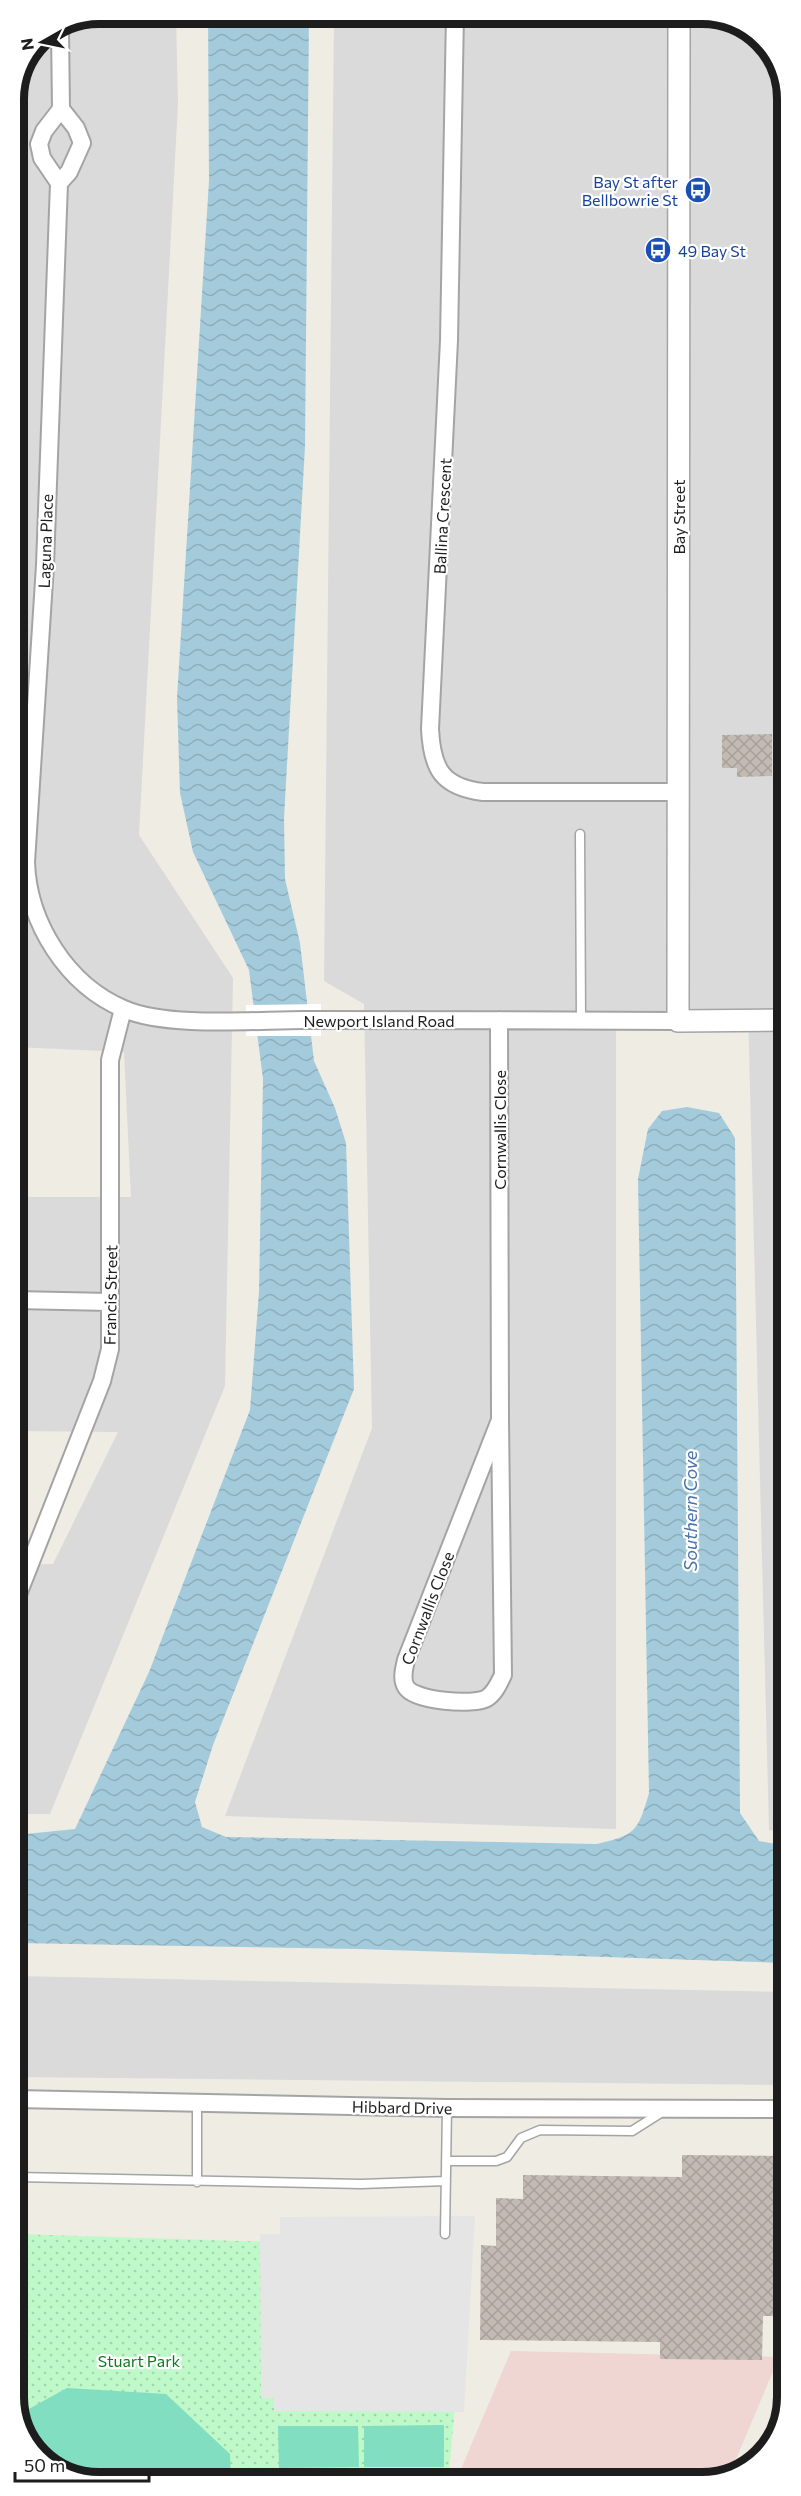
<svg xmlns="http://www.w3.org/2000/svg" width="801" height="2496" font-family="Commissioner,sans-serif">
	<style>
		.residential { fill: #dbdada }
		.commercial { fill: #efd6d2 }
		.park { fill: url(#park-dots) }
		.pitch { fill: #81dec1 }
		.parking { fill: #e5e5e5 }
		.water { fill: url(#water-waves) }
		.pier { fill: #fff }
		.building { fill: url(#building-cross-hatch) }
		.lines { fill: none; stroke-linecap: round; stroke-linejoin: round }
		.service-casing { stroke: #a4a4a4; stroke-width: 11 }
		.minor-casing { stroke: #a4a4a4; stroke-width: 20 }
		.tertiary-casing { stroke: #a4a4a4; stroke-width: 24 }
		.service { stroke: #fff; stroke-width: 8 }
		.minor { stroke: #fff; stroke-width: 16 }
		.tertiary { stroke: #fff; stroke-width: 21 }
		.labels { text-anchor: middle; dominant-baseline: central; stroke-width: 4.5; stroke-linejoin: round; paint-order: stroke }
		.transit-label { font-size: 16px; fill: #164399; stroke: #fff; text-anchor: end }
		.street-label { font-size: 16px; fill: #1d1d1d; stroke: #fff }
		.park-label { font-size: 16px; fill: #0c7b1e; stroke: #fff }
		.water-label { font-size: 18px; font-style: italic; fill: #4a73ac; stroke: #fff }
		.rim { fill: none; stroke: #1d1d1d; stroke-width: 8 }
	</style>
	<defs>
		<pattern id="park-dots" width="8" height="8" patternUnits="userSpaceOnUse" patternTransform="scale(1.5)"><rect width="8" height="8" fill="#c0f9c9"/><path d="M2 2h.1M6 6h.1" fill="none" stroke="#a5d5ac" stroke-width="1.8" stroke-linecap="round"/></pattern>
		<pattern id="water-waves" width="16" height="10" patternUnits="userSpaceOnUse" patternTransform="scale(1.5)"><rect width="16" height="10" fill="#a4cbdc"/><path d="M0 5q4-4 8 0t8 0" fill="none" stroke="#8daebc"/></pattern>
		<pattern id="building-cross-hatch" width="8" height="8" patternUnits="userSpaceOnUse" patternTransform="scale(1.5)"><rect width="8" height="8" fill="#c3bbb3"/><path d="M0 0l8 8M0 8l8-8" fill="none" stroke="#a7a09a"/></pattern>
	</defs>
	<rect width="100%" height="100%" fill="#eeece3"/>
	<path class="residential" d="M 99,14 L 176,14 L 178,103 L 139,835 L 233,978 L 225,1386 L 50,1814 L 16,1814 L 15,1565 L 53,1564 L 118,1432 L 15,1431 L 15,1197 L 131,1197 L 124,1052 L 15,1047 L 14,94 L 39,38 Z
		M 334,14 L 708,14 L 758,35 L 785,77 L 787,1832 L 769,1830 L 748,1011 L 616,1013 L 616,1829 L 225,1816 L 372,1428 L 364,1004 L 324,981 Z
		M 16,1976 L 787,1992 L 787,2085 L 16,2077 Z"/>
	<path class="commercial" d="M 511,2351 L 779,2357 L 729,2476 L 724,2480 L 456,2481 Z"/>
	<path class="park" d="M 16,2234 L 470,2248 L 448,2481 L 93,2482 L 43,2461 L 16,2419 Z"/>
	<path class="pitch" d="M 67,2388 L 166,2394 L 230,2454 L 231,2482 L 93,2482 L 43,2461 L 16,2416 Z
		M 444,2425 L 444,2467 L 364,2467 L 364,2426 Z
		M 278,2426 L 358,2426 L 359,2467 L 279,2468 Z"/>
	<path class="parking" d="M 475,2216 L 464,2412 L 274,2411 L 274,2398 L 261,2398 L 260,2234 L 280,2234 L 280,2217 Z"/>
	<path class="water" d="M 208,14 L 309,14 L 305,446 L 284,818 L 285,879 L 300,943 L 314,1061 L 335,1108 L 346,1143 L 354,1389 L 213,1745 L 195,1802 L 202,1827 L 226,1837 L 597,1844 C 636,1835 638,1831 649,1793 L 638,1179 L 648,1129 L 662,1111 L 687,1107 L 719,1113 L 735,1138 L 740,1813 L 759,1841 L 787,1846 L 787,1963 L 359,1949 L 16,1943 L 16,1835 L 75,1829 L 149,1672 L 250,1410 L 259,1292 L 263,1079 L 249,970 L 193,852 L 180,793 L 177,698 L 209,181 Z
		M 15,1078 L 19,1079 L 24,1098 L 24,1134 L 15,1142 Z"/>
	<path class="pier" d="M 321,1004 L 321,1036 L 246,1036 L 246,1005 Z"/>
	<path class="building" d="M 772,734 L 772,776 L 737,777 L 737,768 L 722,768 L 722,735 Z
		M 682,2155 L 780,2156 L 779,2316 L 763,2316 L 762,2360 L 660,2359 L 660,2342 L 480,2340 L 481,2245 L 496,2246 L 496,2198 L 523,2199 L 523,2175 L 682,2177 Z"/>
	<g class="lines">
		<defs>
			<path id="service" d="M 580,834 L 581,1020
				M 197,2104 L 197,2182
				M 446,2161 L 496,2161 L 507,2157 L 521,2138 L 540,2130 L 632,2131 L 662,2112
				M 16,2177 L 361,2184 L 446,2181
				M 445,2234 L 447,2108"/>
			<path id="minor" d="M 455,14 L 449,340 L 430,729 C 432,769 442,787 483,792 L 677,792
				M 60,30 L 61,109 L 44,131 L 39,144 L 42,158 L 59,183 L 45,565 L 26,862 C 28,923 67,985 124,1009 C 168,1028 255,1020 305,1020 C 429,1020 554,1020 678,1021
				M 59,183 L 69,172 L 82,143 L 76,128 L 61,109
				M 15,902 L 29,898
				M 499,1020 L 500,1420
				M 15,1300 L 110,1302
				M 500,1420 L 503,1675 C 499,1683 495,1693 487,1698 C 474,1706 414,1701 406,1687 C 401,1679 404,1669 406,1660 Z
				M 15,1602 L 102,1381 L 110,1349 L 110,1060 L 123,1009
				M 16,2099 L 447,2108 L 787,2109"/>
			<path id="tertiary" d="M 679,14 L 678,1021 L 786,1020"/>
		</defs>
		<use href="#service" class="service-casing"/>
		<use href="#minor" class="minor-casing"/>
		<use href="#tertiary" class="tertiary-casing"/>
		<use href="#service" class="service"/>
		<use href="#minor" class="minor"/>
		<use href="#tertiary" class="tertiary"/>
	</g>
	<defs>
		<symbol id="bus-disc" viewBox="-11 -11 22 22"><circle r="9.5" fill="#1a4fb4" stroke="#fff"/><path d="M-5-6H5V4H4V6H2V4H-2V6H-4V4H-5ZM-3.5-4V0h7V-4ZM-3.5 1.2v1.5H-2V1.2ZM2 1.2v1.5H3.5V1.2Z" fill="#fff"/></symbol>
	</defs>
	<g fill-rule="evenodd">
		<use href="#bus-disc" x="683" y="175" width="30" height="30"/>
		<use href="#bus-disc" x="643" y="235" width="30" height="30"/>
	</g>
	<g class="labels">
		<g class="transit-label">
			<text x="678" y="181">Bay St after<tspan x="678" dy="18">Bellbowrie St</tspan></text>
			<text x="678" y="250" text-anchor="start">49 Bay St</text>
		</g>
		<g class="street-label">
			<text transform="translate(442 516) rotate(-87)">Ballina Crescent</text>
			<text transform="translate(678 517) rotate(-90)">Bay Street</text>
			<text transform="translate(45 541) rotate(-88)">Laguna Place</text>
			<text x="379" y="1020">Newport Island Road</text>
			<text transform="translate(499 1130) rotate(-90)">Cornwallis Close</text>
			<text transform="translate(110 1295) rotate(-89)">Francis Street</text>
			<text transform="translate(427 1608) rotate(-69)">Cornwallis Close</text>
			<text transform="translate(402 2107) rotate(1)">Hibbard Drive</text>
		</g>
		<g class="park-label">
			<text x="139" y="2360">Stuart Park</text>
		</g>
		<g class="water-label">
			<text transform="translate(690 1511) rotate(-90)">Southern Cove</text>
		</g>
	</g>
	<path d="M0 0H801V2496H0ZM99 24H702A75 75 0 0 1 777 99V2397A75 75 0 0 1 702 2472H99A75 75 0 0 1 24 2397V99A75 75 0 0 1 99 24Z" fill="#fff" fill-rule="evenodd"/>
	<path class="rim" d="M99 24H702A75 75 0 0 1 777 99V2397A75 75 0 0 1 702 2472H99A75 75 0 0 1 24 2397V99A75 75 0 0 1 99 24Z"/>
	<g transform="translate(42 42) rotate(261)" stroke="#ffffff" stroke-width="4.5" paint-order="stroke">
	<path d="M0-4.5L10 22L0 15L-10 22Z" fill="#1d1d1d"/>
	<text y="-9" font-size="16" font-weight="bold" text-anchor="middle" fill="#1d1d1d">N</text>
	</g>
	<path d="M15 2472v9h134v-9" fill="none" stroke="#1d1d1d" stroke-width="3"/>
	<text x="24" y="2472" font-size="18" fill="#1d1d1d" stroke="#ffffff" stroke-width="4.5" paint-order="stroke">50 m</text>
</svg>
